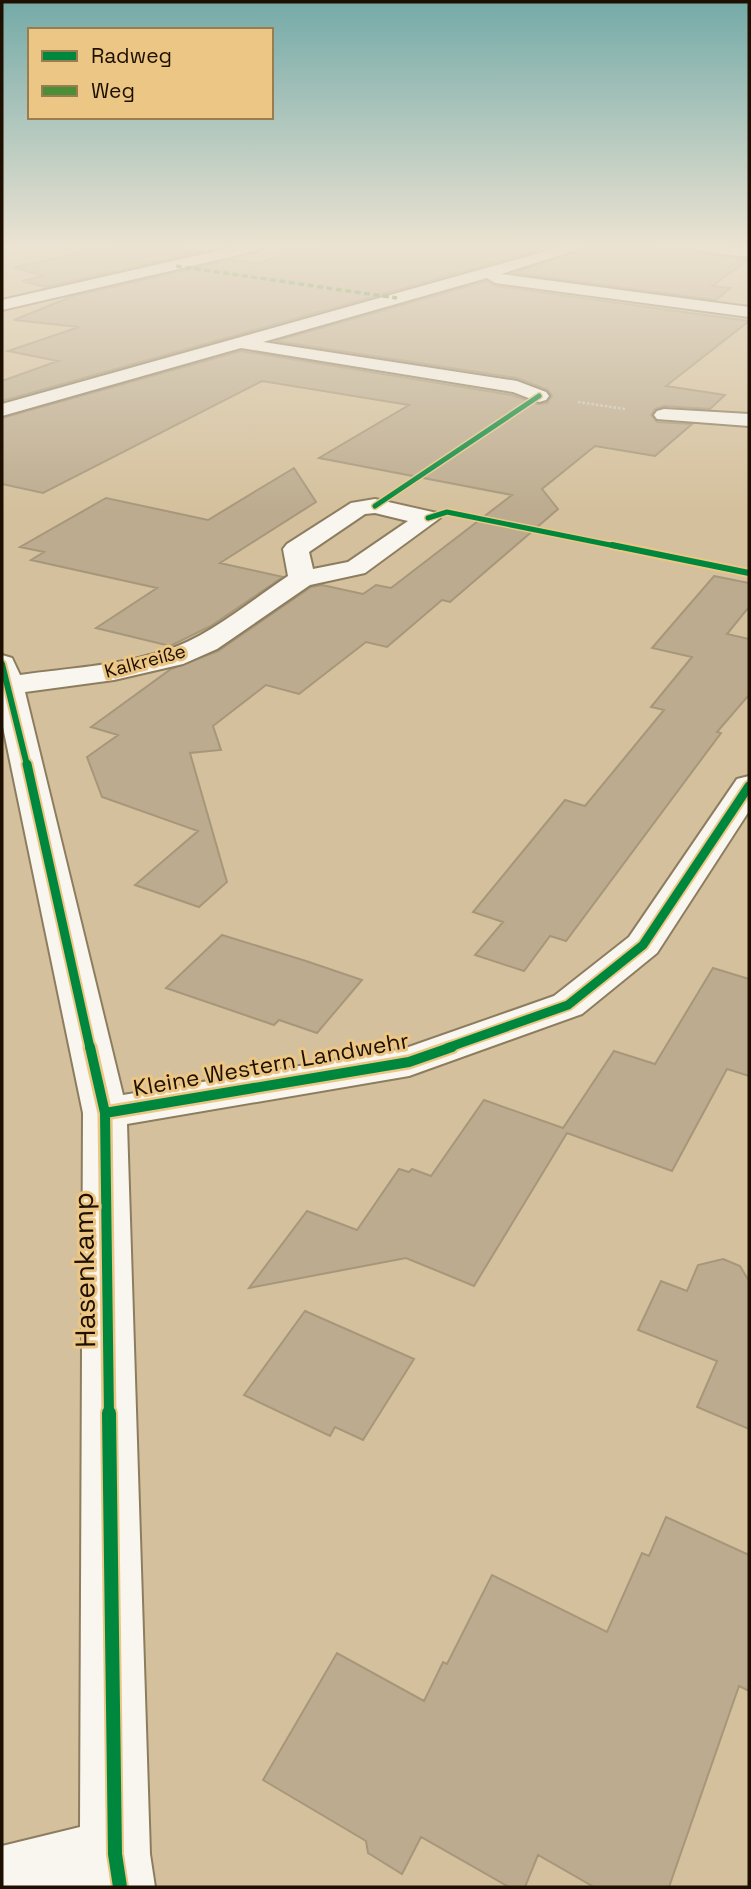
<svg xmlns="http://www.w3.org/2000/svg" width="751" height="1889" font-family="'Space Grotesk',sans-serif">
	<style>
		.building { fill: #bcab8e; stroke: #a7977a; stroke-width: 2 }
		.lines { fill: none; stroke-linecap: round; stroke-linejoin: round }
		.minor-casing { stroke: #8d7d5f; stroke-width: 4 }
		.path { stroke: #cfc8bd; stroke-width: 2.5; stroke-dasharray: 2.5 2; stroke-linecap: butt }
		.minor { fill: #f9f6f0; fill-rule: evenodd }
		.quiet { stroke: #4a8f35; stroke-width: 3.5; stroke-dasharray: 6 3.5; stroke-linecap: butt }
		.cycleway-far4-casing { stroke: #ecc684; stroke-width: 8 }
		.cycleway-far3-casing { stroke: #ecc684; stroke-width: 10 }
		.cycleway-far2-casing { stroke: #ecc684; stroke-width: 13 }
		.cycleway-far1-casing { stroke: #ecc684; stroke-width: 15 }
		.cycleway-casing { stroke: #ecc684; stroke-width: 18 }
		.cycleway-far4 { stroke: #00873e; stroke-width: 5 }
		.cycleway-far3 { stroke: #00873e; stroke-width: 6 }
		.cycleway-far2 { stroke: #00873e; stroke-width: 9 }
		.cycleway-far1 { stroke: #00873e; stroke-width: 10 }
		.cycleway { stroke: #00873e; stroke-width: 14 }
		.labels { text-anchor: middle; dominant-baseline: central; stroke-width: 6; stroke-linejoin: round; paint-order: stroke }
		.far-street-label { font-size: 19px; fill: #1e1000; stroke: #ecc684 }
		.street-label { font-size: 23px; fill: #1e1000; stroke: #ecc684 }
		.near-street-label { font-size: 28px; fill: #1e1000; stroke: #ecc684 }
	</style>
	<rect width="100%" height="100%" fill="#d4c09c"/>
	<path class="building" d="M 113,247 L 186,247 L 202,252 L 45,287 L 22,281 L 43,276 L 14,267 Z
		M 317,247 L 550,247 L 2,401 L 2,381 L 58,361 L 8,351 L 79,327 L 14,320 L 73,296 L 231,260 L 260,263 L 298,249 L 310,250 Z
		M 588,247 L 652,247 L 748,260 L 712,286 L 730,288 L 716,300 L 513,273 Z
		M 487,281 L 495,286 L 749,321 L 666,386 L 725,395 L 710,409 L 664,406 L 655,409 L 651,415 L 657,422 L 692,424 L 655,456 L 595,446 L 542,489 L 558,509 L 450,602 L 442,600 L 387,647 L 366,642 L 299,694 L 266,685 L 213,726 L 221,750 L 190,753 L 227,882 L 199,907 L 135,885 L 198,831 L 102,797 L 87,757 L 118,735 L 91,727 L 171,669 L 218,651 L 311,587 L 322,585 L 363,594 L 376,585 L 391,588 L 512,495 L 319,458 L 409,405 L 262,381 L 43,493 L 2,484 L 2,418 L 241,351 L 512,395 L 538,404 L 547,403 L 552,396 L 548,390 L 517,378 L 275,341 Z
		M 294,468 L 316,502 L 220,563 L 283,577 L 211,626 L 170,646 L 96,628 L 157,588 L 31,560 L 44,552 L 20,547 L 106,498 L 208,520 Z
		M 714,576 L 749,583 L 749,607 L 727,634 L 749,639 L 749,695 L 717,732 L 721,733 L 566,941 L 550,936 L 524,971 L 475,955 L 503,922 L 473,912 L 565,800 L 585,806 L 664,710 L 651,707 L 692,657 L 652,648 Z
		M 222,935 L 306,961 L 362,980 L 317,1033 L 279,1020 L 274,1025 L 166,988 Z
		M 713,968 L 749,979 L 749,1076 L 727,1069 L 672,1171 L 567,1133 L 474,1286 L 406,1258 L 249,1288 L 307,1211 L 357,1230 L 399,1169 L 409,1172 L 412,1169 L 431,1176 L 484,1100 L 563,1128 L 614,1051 L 655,1064 Z
		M 723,1259 L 740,1266 L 749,1281 L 749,1429 L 697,1407 L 717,1361 L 638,1330 L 661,1281 L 687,1291 L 698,1265 Z
		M 305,1311 L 414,1359 L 363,1440 L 335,1427 L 330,1436 L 244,1395 Z
		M 666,1517 L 749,1555 L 749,1691 L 739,1686 L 669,1887 L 594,1887 L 538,1855 L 525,1887 L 509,1887 L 421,1837 L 402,1874 L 368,1853 L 366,1841 L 263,1780 L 337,1653 L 424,1701 L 443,1662 L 447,1664 L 492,1575 L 607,1632 L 642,1553 L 649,1556 Z"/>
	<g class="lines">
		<defs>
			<path id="minor" d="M 234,247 L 263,247 L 256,251 L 2,310 L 2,300 Z
				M 561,247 L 586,247 L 501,274 L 749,307 L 749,317 L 495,283 L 487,278 L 263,342 L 517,381 L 546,392 L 549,396 L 546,400 L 539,402 L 513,392 L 241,348 L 2,416 L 2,404 Z
				M 695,247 L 749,248 L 749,257 L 702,251 Z
				M 664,409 L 749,414 L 749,426 L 657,419 L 654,415 L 657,411 Z
				M 375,499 L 437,513 L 440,518 L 365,573 L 310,585 L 217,649 L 183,664 L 114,680 L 25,692 L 123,1095 L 403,1049 L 554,996 L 629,937 L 737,779 L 749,776 L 749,811 L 657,953 L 582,1014 L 409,1076 L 127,1124 L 150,1854 L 155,1887 L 2,1887 L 2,1846 L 80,1827 L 83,1113 L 2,722 L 2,655 L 12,658 L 20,675 C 68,668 118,666 164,651 C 209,637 249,602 288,576 L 283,549 L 287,544 L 351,503 ZM 375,513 L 408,521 L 348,562 L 313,569 L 309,552 L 365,514 Z"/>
		</defs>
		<use href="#minor" class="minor-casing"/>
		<path class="path" d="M 578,402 L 625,409"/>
		<use href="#minor" class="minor"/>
		<path class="quiet" d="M 176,266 L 397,298"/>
		<defs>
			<path id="cycleway-far4" d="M 375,506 L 539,396
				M 428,518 L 447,512 L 620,547"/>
			<path id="cycleway-far3" d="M 612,545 L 749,573
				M 2,664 L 27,765"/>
			<path id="cycleway-far2" d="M 27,764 L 90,1048
				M 447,1048 L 568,1005 L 643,945 L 749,786"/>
			<path id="cycleway-far1" d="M 90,1047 L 105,1113 L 109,1415
				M 105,1113 L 409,1062 L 452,1047"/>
			<path id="cycleway" d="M 109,1413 L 115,1854 L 120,1887"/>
		</defs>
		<use href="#cycleway-far4" class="cycleway-far4-casing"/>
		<use href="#cycleway-far3" class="cycleway-far3-casing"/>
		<use href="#cycleway-far2" class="cycleway-far2-casing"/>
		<use href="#cycleway-far1" class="cycleway-far1-casing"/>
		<use href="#cycleway" class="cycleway-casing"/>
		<use href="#cycleway-far4" class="cycleway-far4"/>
		<use href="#cycleway-far3" class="cycleway-far3"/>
		<use href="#cycleway-far2" class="cycleway-far2"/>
		<use href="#cycleway-far1" class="cycleway-far1"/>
		<use href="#cycleway" class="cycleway"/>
	</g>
	<linearGradient id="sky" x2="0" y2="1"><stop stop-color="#74aaa8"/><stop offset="0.48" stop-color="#ece3d2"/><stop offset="1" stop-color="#ece3d2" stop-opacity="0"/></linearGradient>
	<rect width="751" height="512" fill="url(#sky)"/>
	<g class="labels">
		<g class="far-street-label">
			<text transform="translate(145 661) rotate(-15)">Kalkreiße</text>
		</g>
		<g class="street-label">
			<text transform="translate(271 1064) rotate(-10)">Kleine Western Landwehr</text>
		</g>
		<g class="near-street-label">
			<text transform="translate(84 1270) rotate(-91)">Hasenkamp</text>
		</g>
	</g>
	<rect width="751" height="1889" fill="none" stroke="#1e1000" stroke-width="7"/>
	<rect x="28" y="28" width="245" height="91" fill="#ecc684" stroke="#9a7d4f" stroke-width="2"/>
	<rect x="42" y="51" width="35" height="10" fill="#00873e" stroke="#9a7d4f" stroke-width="2"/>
	<text x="91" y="63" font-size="21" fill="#1e1000">Radweg</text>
	<rect x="42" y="86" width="35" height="10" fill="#4a8f35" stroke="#9a7d4f" stroke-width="2"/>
	<text x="91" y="98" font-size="21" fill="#1e1000">Weg</text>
</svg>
